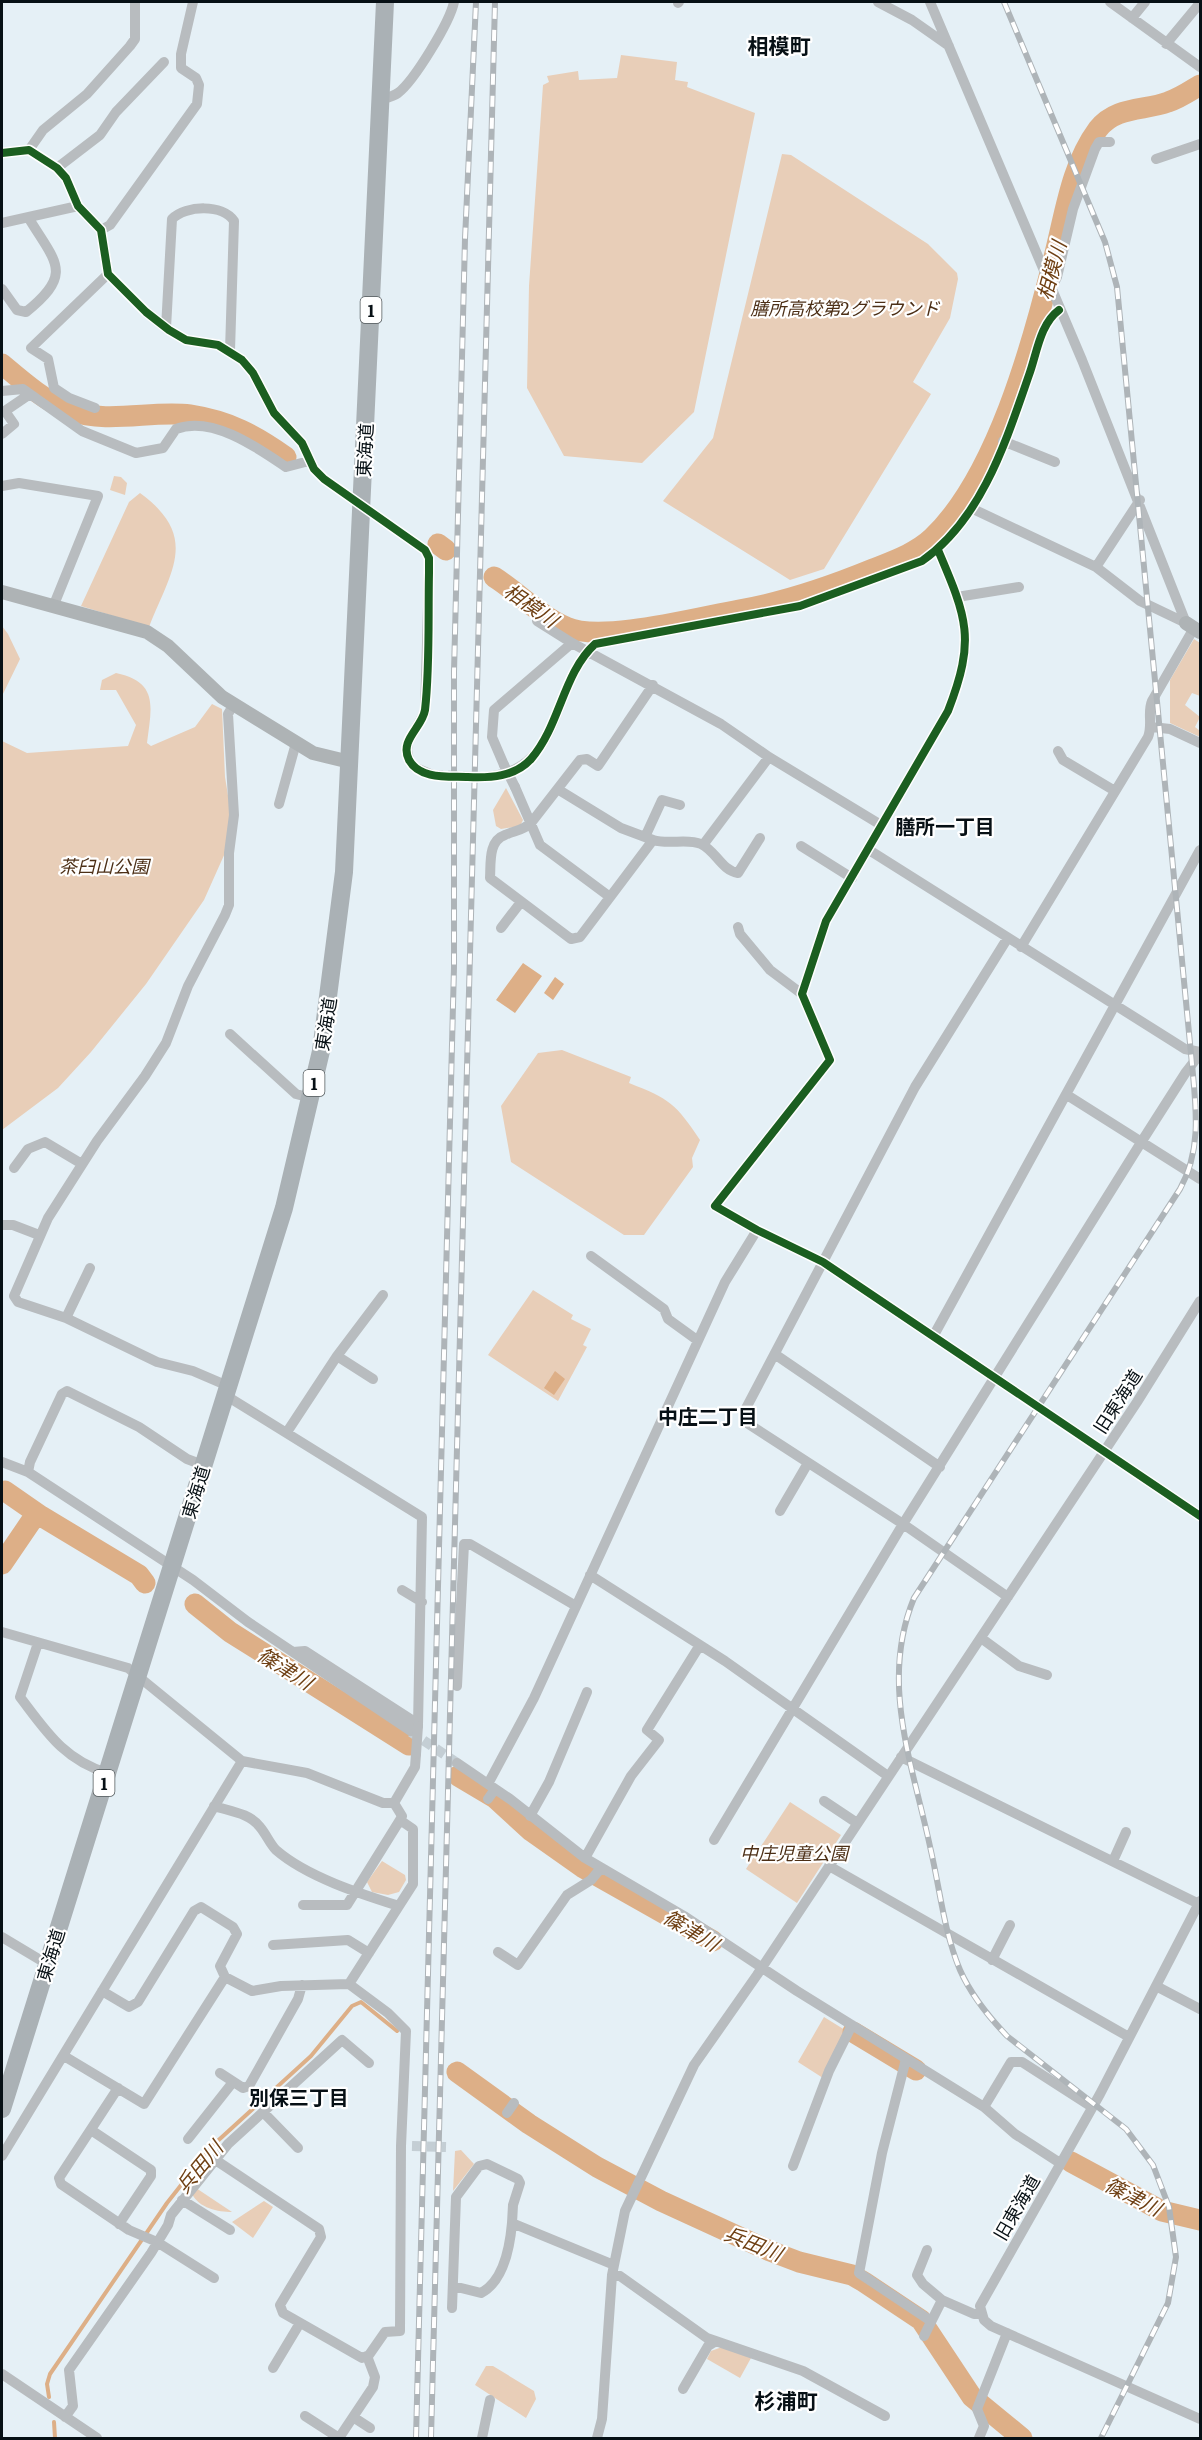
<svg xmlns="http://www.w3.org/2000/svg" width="1202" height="2440" font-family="Literata,'Noto Sans JP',serif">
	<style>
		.green { fill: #e8ceb8 }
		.water { fill: #ddaf87 }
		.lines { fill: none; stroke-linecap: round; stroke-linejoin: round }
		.stream { stroke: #ddaf87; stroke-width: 4 }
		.river { stroke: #ddaf87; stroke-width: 21 }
		.street-tunnel { stroke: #c4ced4; stroke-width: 10; stroke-dasharray: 10 5; stroke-linecap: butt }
		.street { stroke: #b8bcbf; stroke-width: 10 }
		.secondary { stroke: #aeb3b5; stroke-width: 14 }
		.highway { stroke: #aab1b5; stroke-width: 18 }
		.rail-casing { stroke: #aeb4b8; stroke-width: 6 }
		.rail { stroke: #fff; stroke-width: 4; stroke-dasharray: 11; stroke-linecap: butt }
		.street-bridge { stroke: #b8bcbf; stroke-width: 10 }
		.cycleway-casing { stroke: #fff; stroke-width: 11 }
		.cycleway { stroke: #1b5e20; stroke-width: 8 }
		.labels { text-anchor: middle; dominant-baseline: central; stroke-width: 4.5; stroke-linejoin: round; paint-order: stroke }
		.shield { fill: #fff; stroke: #51585b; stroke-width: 1.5 }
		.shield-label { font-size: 16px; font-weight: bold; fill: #071015 }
		.park-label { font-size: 18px; font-style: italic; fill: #4c2f16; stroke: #fff }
		.street-label { font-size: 18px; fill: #071015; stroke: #fff }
		.water-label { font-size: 20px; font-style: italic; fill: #6f4014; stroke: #fff }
		.neighbourhood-label { font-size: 20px; font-weight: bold; fill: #071015; stroke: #fff }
		.quarter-label { font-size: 21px; font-weight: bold; fill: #071015; stroke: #fff }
	</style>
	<rect width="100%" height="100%" fill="#e5f0f6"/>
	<path class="green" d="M 621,55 L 677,62 L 675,80 L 688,82 L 687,87 L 755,113 L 694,412 L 642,463 L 564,456 L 527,388 L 529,286 L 543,85 L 549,82 L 547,76 L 578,71 L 579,80 L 617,78 Z
		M 782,154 L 791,155 L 928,244 L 957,273 L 958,279 L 950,318 L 913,382 L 931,394 L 824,569 L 790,580 L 663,501 L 713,438 Z
		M 114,476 L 121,477 L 127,483 L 125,495 L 110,490 Z
		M 140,493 C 200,537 171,571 149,627 L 81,606 L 129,502 Z
		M 2,626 L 8,634 L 20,659 L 2,696 Z
		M 1194,639 L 1200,643 L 1200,696 L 1192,693 L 1185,705 L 1200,717 L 1195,727 L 1200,731 L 1200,737 L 1170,723 L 1170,680 Z
		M 116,673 C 160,682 151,709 147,743 L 151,746 L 195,727 L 212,704 L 222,709 L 225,777 L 231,814 L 225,853 L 204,900 L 146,984 L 91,1052 L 58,1088 L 2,1130 L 2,741 L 27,753 L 128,746 L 136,725 L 116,690 L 100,690 L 102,680 Z
		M 506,788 L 523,820 L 520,826 L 501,829 L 496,826 L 493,810 Z
		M 562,1050 L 631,1077 L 629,1083 C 670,1099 676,1104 700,1140 L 692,1158 L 693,1167 L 644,1235 L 624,1235 L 511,1162 L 501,1106 L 538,1053 Z
		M 533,1290 L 573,1315 L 571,1319 L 591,1329 L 583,1345 L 587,1347 L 558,1401 L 488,1355 Z
		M 790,1802 L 841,1835 L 797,1903 L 746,1869 Z
		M 382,1861 L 405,1875 L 406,1880 L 399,1892 L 388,1895 L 372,1892 L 367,1882 Z
		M 824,2017 L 845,2030 L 823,2078 L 798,2062 Z
		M 461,2150 L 474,2164 L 453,2191 L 455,2151 Z
		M 196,2188 L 232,2212 C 218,2212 199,2208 192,2194 Z
		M 264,2201 L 273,2207 L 253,2238 L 232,2222 Z
		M 722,2347 L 751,2358 L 740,2378 L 707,2359 L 711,2351 Z
		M 486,2366 L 493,2366 L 534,2391 L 536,2399 L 526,2418 L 475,2385 Z"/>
	<path class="water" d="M 523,963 L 542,976 L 515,1013 L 496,1000 Z
		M 555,977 L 564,984 L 553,1000 L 544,993 Z
		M 555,1371 L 565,1379 L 554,1395 L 544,1388 Z"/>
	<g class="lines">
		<path class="stream" d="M 2,1489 L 5,1491
			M 49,2397 L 47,2384 L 50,2374 L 167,2203 L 211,2147 L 311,2056 L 352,2006 L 361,2002 L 397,2031
			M 54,2422 L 55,2438"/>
		<path class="river" d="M 2,364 C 21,380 46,402 70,411 C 109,424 153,410 190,415 C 229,421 255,435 286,457
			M 438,544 L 446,550
			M 494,577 C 518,592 540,616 566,627 C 601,643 699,617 739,610 C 786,602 829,587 873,569 C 893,561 916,553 932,538 C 996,477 1032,346 1053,261 C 1065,216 1070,167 1098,129 C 1116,106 1144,111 1168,102 C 1180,98 1190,91 1200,85
			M 5,1491 L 41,1516
			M 2,1564 L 32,1520 L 41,1516 L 139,1575 L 145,1583
			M 195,1604 L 230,1632 L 409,1745
			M 458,1776 L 495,1798 L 531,1831 L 582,1867 L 713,1941
			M 853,2032 L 916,2070
			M 457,2072 L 529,2124 L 597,2167 L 661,2201 L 770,2251 L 799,2262 L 852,2275 L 864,2282 L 921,2320 L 972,2397 L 1022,2438
			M 1071,2162 L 1162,2211 L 1200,2220"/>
		<path class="street-tunnel" d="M 433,775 L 482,777
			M 411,1732 L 457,1763
			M 412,2146 L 446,2147"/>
		<path class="street" d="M 878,2 L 912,20 L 949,46
			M 930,2 L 1082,360 L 1186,623
			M 1110,2 L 1200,67
			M 678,3 L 679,2
			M 1132,18 L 1145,2
			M 1166,44 L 1200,3
			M 380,100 C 386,98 392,97 398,93 C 414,81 450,22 454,2
			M 29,150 L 43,130 L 87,94 L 130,46 L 135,39 L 135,2
			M 2,153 L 29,150 L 57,168 L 66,178 L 78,206 L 101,230 L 108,274 L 146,312 L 169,330 L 186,340 L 218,345 L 242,360 L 253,373 L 274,413 L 302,443 L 314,469 L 324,479 L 425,550 L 429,558 L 429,573 L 425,712 L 408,742 L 407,750 L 409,760 L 414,767 L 433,775
			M 1156,159 L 1200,144
			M 57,168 L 100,135 L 116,112 L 164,62
			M 2,223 L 78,206
			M 101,230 L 110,225 L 197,104 L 199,85 L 196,78 L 181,68 L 181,54 L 193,2
			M 2,289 L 17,310 L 26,312 C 75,273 55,262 28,217
			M 1051,289 L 1057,277 L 1073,209 L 1095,149 L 1099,142 L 1110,142
			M 166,328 L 172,219 C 186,205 223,204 234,221 L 230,351
			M 2,391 L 23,389 L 82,431 L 136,453 L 163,448 L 176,429 C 212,415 258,448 286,467 L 309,461
			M 95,408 L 69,398 L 54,388 L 48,359 L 31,348 L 108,274
			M 2,434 L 14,424 L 5,411 L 30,394
			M 1003,441 L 1055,462
			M 2,486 L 19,483 L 98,496 L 53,607
			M 973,509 L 1096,567 L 1140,601 L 1186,623
			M 938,550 C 967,618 976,639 948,711 L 826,921 L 802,994 L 830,1060 L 715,1206 L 757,1230 L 823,1262 L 1200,1516
			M 1096,567 L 1140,500
			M 957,597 L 1019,587
			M 537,621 L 572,643 L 721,724 L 769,757 L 881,825
			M 1152,727 L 1170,729 L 1200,743
			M 1058,751 L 1063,760 L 1115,791
			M 504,765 L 492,737 L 494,710 L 572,643
			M 482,777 C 564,774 549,686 595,644 L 800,606 L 922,561 C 982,519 1006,441 1029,375 C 1037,353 1040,324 1059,310
			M 515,787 L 540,845 L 610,897
			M 559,790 L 621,828 L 653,840 L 580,937 L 571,939 L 490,878 C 491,863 488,841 505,835 C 516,830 522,831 531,823 L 580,760 L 587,759 L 598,766 L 653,685
			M 279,804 L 296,743
			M 645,837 L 662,800 L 680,805
			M 653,840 C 669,845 687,838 701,844 C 716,851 721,870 738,873 L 760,838
			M 703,845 L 769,757
			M 801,846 L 852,878
			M 869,850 L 1185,1049 L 1200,1052
			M 738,927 L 740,934 L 770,970 L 802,994
			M 501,928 L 521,902
			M 1007,939 L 915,1087 L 744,1412 L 747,1423 L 903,1524 L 1008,1597
			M 1021,947 L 1148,737 C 1153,724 1147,713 1152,701 L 1194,628
			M 230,1034 L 296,1094 L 311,1098
			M 1067,1095 L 1200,1179
			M 14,1168 L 28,1149 L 45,1142 L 82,1164
			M 2,1225 L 13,1225 L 39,1235
			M 591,1256 L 664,1309 L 668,1319 L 697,1340
			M 66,1318 L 90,1268
			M 934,1335 L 1200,850
			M 776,1355 L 940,1467
			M 337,1356 L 373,1379
			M 228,1386 L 193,1371 L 157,1362 L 66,1318 L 18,1302 L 14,1296 L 48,1218 L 97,1141 L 145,1076 L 166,1043 L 188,986 L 225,915 L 229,905 L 229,853 L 234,815 L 228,714 L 234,704
			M 225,1395 L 422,1517 L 418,1726
			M 287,1432 L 337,1356 L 383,1295
			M 2,1462 L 28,1472 L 193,1580 L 248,1622 L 411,1731
			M 28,1472 L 30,1462 L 62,1394 L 67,1391 L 139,1427 L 187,1459 L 203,1465
			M 780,1511 L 808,1463
			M 590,1575 L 725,1661 L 888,1776
			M 402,1590 L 422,1602
			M 2,1632 L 128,1668 L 242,1761 L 307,1773 L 383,1803 L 394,1803
			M 981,1638 L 1019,1666 L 1047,1675
			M 38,1643 L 20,1697 C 46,1731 63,1759 107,1773
			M 293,1652 L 305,1651 L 418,1724
			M 457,1686 L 464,1544 L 470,1544 L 576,1606
			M 901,1757 L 1199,1904
			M 457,1763 L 510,1799 L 585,1858 L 684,1916 L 797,1991 L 984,2107 L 1015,2134 L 1060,2163
			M 488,1784 L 534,1698 L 725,1282 L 757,1230
			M 488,1799 L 495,1789
			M 824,1801 L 857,1823
			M 214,1806 C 229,1811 250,1813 260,1827 C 266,1834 270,1844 276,1850 C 307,1877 361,1894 399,1906
			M 530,1816 L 549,1782 L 587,1692
			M 714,1840 L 903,1524 L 1142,1141 L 1186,1072 L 1200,1054
			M 585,1858 L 631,1776 L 659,1740 L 647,1730 L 700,1645
			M 1113,1861 L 1126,1832
			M 829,1866 L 1129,2037
			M 1200,1901 L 1100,2094 L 980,2306 L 984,2320 L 991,2326 L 1200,2419
			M 303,1905 L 347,1905 L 400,1820
			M 2,1937 L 47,1964
			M 273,1945 L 348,1940 L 369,1953
			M 498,1952 L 518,1965 L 567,1895 L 591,1880 L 601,1868
			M 992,1960 L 1010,1925
			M 1156,1986 L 1200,2009
			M 102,1991 L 129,2007 L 138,2002 L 194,1911 L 201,1907 L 233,1927 L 237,1934 L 220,1966 L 225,1977 L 252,1991 L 281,1986 L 349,1984 L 413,1884 L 413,1829 L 400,1820 L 402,1816 L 394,1803 L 415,1767 L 416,1754
			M 64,2056 L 144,2104 L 225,1977
			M 906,2059 L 882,2153 L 859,2273 L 931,2321
			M 220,2073 L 243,2088 L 249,2086 L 298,1999 L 302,1985
			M 118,2088 L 59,2178 L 61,2184 L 129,2230 L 157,2242 L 214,2278
			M 984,2107 L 1011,2062 L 1022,2062 L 1092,2107
			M 264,2113 L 298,2148
			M 507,2113 L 514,2103
			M 91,2130 L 151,2170 L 151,2176 L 119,2224
			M 188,2139 L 233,2082
			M 2,2156 L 242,1761
			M 214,2159 L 319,2229 L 321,2237 L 280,2305 L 283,2313 L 362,2358 L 369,2355 L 385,2332 L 400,2331 L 401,2146 L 406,2031 L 388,2013 L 349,1984
			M 793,2166 L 829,2071 L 852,2025
			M 182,2200 L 230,2230
			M 927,2250 L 917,2275 L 923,2284 L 942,2300
			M 612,2275 L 620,2276 L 707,2338 L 803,2371 L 885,2416
			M 453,2286 L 481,2293 C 504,2281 510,2246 512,2223
			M 452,2308 L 456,2197 L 479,2166 L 487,2164 L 518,2179 L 520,2183 L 513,2205 L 512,2223 L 614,2265
			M 924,2336 L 942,2300 L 974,2314 L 981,2314
			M 273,2368 L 300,2323
			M 2,2374 L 97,2438
			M 683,2389 L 708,2346 L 716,2341
			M 305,2416 L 339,2438
			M 65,2417 L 73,2406 L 69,2370 L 151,2253 L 168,2225 L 171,2215 L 228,2144 L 342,2040 L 369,2063
			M 353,2417 L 370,2428
			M 339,2438 L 373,2387 L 375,2377 L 367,2356
			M 482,2438 L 490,2400
			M 597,2438 L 602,2419 L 612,2275 L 625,2211 L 694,2065 L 757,1975 L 1137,1402 L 1200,1301
			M 979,2438 L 984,2426 L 977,2409 L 1007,2333"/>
		<path class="secondary" d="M 2,592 L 147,632 L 168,646 L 222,697 L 313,753 L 350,762
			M 1186,623 L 1200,632"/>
		<path class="highway" d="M 2,2109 L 284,1208 L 321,1051 L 344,872 L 385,2"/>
		<defs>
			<path id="rail" d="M 1004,2 L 1105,242 L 1117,287 L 1192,1064 C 1196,1108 1202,1149 1180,1189 L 914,1598 C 879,1683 913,1765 931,1851 C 940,1890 944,1932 960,1970 C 971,1995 988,2016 1007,2036 L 1126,2129 L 1153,2165 L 1169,2207 L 1176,2257 L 1168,2303 L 1101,2438
				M 416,2438 L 454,967 L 454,672 L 465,239 L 476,2
				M 431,2438 L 495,2"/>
		</defs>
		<use href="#rail" class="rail-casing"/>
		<use href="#rail" class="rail"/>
		<path class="street-bridge" d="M 504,765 L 515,787
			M 416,1754 L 418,1726"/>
		<defs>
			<path id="cycleway" d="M 2,153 L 29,150 L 57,168 L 66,178 L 78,206 L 101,230 L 108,274 L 146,312 L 169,330 L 186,340 L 218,345 L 242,360 L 253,373 L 274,413 L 302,443 L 314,469 L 324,479 L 425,550 L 429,558 L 429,573 C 428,618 430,666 425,710 C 422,728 399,740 409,760 C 420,780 450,776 468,777 C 490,778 515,777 531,759 C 560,726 563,673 595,644 L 800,606 L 922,561 C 982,519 1006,441 1029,375 C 1037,353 1040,324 1059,310
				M 938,550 C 967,618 976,639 948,711 L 826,921 L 802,994 L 830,1060 L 715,1206 L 757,1230 L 823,1262 L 1200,1516"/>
		</defs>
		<use href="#cycleway" class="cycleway-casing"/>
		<use href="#cycleway" class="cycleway"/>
	</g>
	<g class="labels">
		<g class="shield">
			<rect x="360.5" y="297" width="21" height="26" rx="4.5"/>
			<rect x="303.5" y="1070" width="21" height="26" rx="4.5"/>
			<rect x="93.5" y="1770" width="21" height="26" rx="4.5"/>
		</g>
		<g class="shield-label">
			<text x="371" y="310">1</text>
			<text x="314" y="1083">1</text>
			<text x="104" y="1783">1</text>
		</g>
		<g class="park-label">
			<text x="845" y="307">膳所高校第2グラウンド</text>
			<text x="104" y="865">茶臼山公園</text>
			<text x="794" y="1852">中庄児童公園</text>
		</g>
		<g class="street-label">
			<text transform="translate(364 450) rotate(-87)">東海道</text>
			<text transform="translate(325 1024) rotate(-81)">東海道</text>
			<text transform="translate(1117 1401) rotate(-57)">旧東海道</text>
			<text transform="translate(195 1492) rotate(-73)">東海道</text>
			<text transform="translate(50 1955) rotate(-73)">東海道</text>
			<text transform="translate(1016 2207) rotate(-60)">旧東海道</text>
		</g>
		<g class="water-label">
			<text transform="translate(1050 270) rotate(-75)">相模川</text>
			<text transform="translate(532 604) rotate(35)">相模川</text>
			<text transform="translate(286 1667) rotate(32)">篠津川</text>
			<text transform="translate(692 1929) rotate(31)">篠津川</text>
			<text transform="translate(198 2166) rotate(-50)">兵田川</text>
			<text transform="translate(1134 2195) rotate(27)">篠津川</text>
			<text transform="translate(754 2242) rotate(22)">兵田川</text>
		</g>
		<g class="neighbourhood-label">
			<text x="945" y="825">膳所一丁目</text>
			<text x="708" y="1415">中庄二丁目</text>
			<text x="299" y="2096">別保三丁目</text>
		</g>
		<g class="quarter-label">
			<text x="779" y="44">相模町</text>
			<text x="786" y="2399">杉浦町</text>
		</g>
	</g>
	<rect width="1202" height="2440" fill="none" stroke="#071015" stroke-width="6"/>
</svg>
